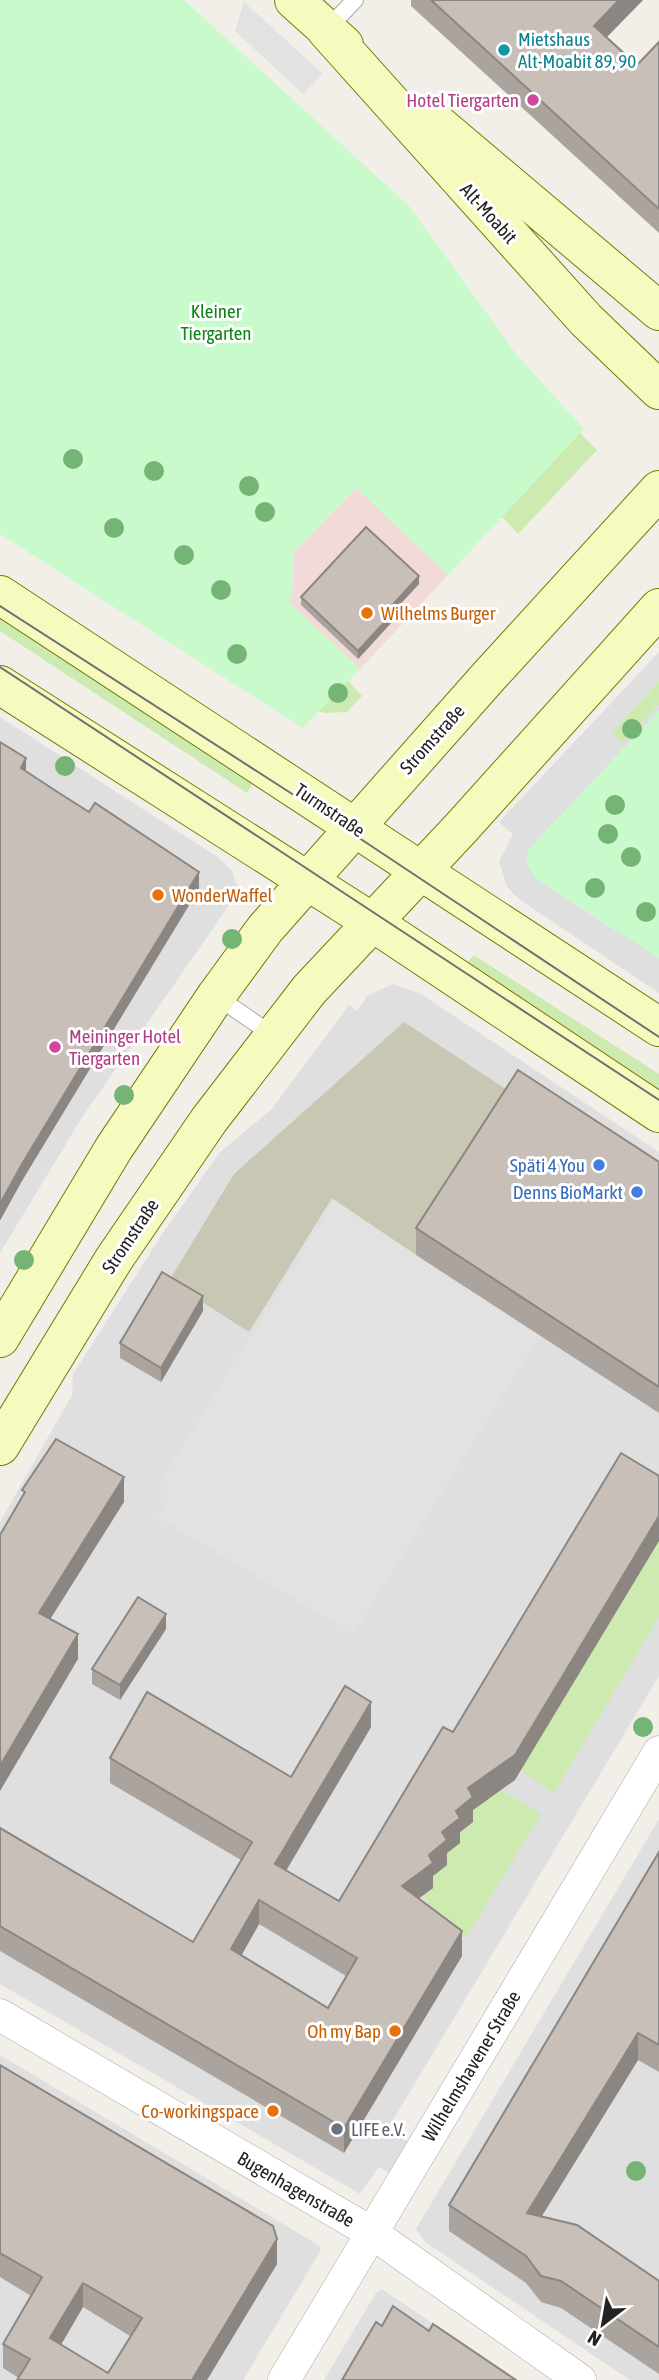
<svg xmlns="http://www.w3.org/2000/svg" width="659" height="2380" font-family="'Asap Condensed',sans-serif">
	<style>
		.residential { fill: #e0dfdf }
		.commercial { fill: #f2dad9 }
		.construction { fill: #c7c7b4 }
		.grass { fill: #cdebb0 }
		.park { fill: #c8facc }
		.parking { fill: #e2e2e2 }
		.lines { fill: none; stroke-linecap: round; stroke-linejoin: round }
		.service-casing { stroke: #a9a9a9; stroke-width: 18 }
		.minor-casing { stroke: #a9a9a9; stroke-width: 33 }
		.secondary-casing { stroke: #707d05; stroke-width: 40 }
		.service { stroke: #fff; stroke-width: 16 }
		.minor { stroke: #fff; stroke-width: 32 }
		.secondary { stroke: #f7fabf; stroke-width: 38 }
		.tram { stroke: #707070; stroke-width: 2 }
		.tree { fill: #74b475 }
		.wall { fill: #aba49e; fill-rule: evenodd }
		.shaded-wall { fill: #8b8681 }
		.building { fill: #c7bfb8; stroke: #8b8681; stroke-width: 2; fill-rule: evenodd }
		.culture-dot { fill: #0f9aa8; stroke: #fff; stroke-width: 2.5 }
		.hotel-dot { fill: #d1479c; stroke: #fff; stroke-width: 2.5 }
		.food-dot { fill: #e8710a; stroke: #fff; stroke-width: 2.5 }
		.shop-dot { fill: #3f7fe0; stroke: #fff; stroke-width: 2.5 }
		.worship-dot { fill: #6b7280; stroke: #fff; stroke-width: 2.5 }
		.labels { text-anchor: middle; dominant-baseline: central; stroke-width: 6; stroke-linejoin: round; paint-order: stroke }
		.culture-label { font-size: 19px; fill: #0d838f; stroke: #fff; text-anchor: start }
		.hotel-label { font-size: 19px; fill: #b23c85; stroke: #fff; text-anchor: end }
		.street-label { font-size: 19px; fill: #222; stroke: #fff }
		.park-label { font-size: 19px; fill: #0c8416; stroke: #fff }
		.food-label { font-size: 19px; fill: #c56008; stroke: #fff; text-anchor: start }
		.shop-label { font-size: 19px; fill: #366cbe; stroke: #fff; text-anchor: end }
		.worship-label { font-size: 19px; fill: #5b616d; stroke: #fff; text-anchor: start }
	</style>
	<rect width="100%" height="100%" fill="#f2efe9"/>
	<path class="residential" d="M 659,652 L 659,711 L 530,848 L 536,879 L 659,958 L 659,993 L 520,900 L 507,887 L 499,861 L 513,834 L 499,822 Z
		M 0,717 L 216,856 L 232,870 L 237,886 L 234,898 L 81,1119 L 0,1253 L 0,1223 L 22,1181 L 199,889 L 0,758 Z
		M 393,984 L 421,994 L 659,1152 L 659,1676 L 387,2130 L 413,2145 L 395,2176 L 379,2167 L 360,2194 L 0,1984 L 0,1522 L 72,1395 L 73,1374 L 161,1236 L 220,1152 L 271,1110 L 349,1005 L 357,1011 L 367,996 Z
		M 659,1819 L 659,2380 L 630,2380 L 425,2242 L 416,2229 Z
		M 0,2055 L 320,2246 L 320,2252 L 243,2380 L 0,2380 Z
		M 382,2289 L 385,2291 L 516,2380 L 324,2380 L 376,2293 Z"/>
	<path class="commercial" d="M 356,488 L 448,575 L 360,669 L 288,602 L 292,598 L 293,553 Z"/>
	<path class="construction" d="M 404,1022 L 518,1097 L 416,1255 L 332,1198 L 249,1332 L 169,1281 L 234,1174 Z"/>
	<path class="grass" d="M 576,429 L 597,450 L 518,534 L 497,512 Z
		M 0,618 L 255,780 L 247,793 L 0,631 Z
		M 336,668 L 362,696 L 347,712 L 324,713 L 312,709 Z
		M 659,681 L 659,704 L 622,743 L 612,732 Z
		M 474,955 L 659,1074 L 659,1091 L 466,964 Z
		M 659,1541 L 659,1617 L 554,1793 L 520,1771 Z
		M 489,1782 L 541,1814 L 466,1938 C 447,1926 433,1916 424,1895 L 433,1888 L 429,1879 Z"/>
	<path class="park" d="M 0,0 L 184,0 L 410,207 L 516,354 L 584,429 L 448,575 L 356,488 L 293,553 L 292,598 L 289,602 L 360,669 L 303,728 L 0,534 Z
		M 659,711 L 659,958 L 536,879 L 526,863 L 529,849 Z"/>
	<path class="parking" d="M 244,2 L 323,74 L 303,94 L 235,31 Z
		M 334,1201 L 540,1336 L 353,1634 L 157,1517 L 169,1495 L 160,1483 Z"/>
	<g class="lines">
		<defs>
			<path id="service" d="M 326,30 L 355,0
				M 216,996 L 274,1036"/>
			<path id="minor" d="M 0,2015 L 372,2233 L 580,2380
				M 284,2380 L 659,1752"/>
			<path id="secondary" d="M 294,0 L 344,45
				M 326,30 L 586,320 L 659,390
				M 433,120 L 659,311
				M 0,595 L 659,1027
				M 0,685 L 372,922 L 659,1113
				M 0,1338 L 114,1148 L 216,996 L 265,929 L 490,675 L 659,490
				M 0,1446 L 114,1259 L 209,1120 L 309,990 L 461,828 L 659,608"/>
		</defs>
		<use href="#service" class="service-casing"/>
		<use href="#minor" class="minor-casing"/>
		<use href="#secondary" class="secondary-casing"/>
		<use href="#service" class="service"/>
		<use href="#minor" class="minor"/>
		<use href="#secondary" class="secondary"/>
		<path class="tram" d="M 0,606 L 314,808 L 659,1037
			M 0,667 L 659,1100"/>
	</g>
	<g class="tree">
		<circle cx="73" cy="459" r="10"/>
		<circle cx="154" cy="471" r="10"/>
		<circle cx="249" cy="486" r="10"/>
		<circle cx="265" cy="512" r="10"/>
		<circle cx="114" cy="528" r="10"/>
		<circle cx="184" cy="555" r="10"/>
		<circle cx="221" cy="590" r="10"/>
		<circle cx="237" cy="654" r="10"/>
		<circle cx="338" cy="693" r="10"/>
		<circle cx="632" cy="729" r="10"/>
		<circle cx="65" cy="766" r="10"/>
		<circle cx="615" cy="805" r="10"/>
		<circle cx="608" cy="834" r="10"/>
		<circle cx="631" cy="857" r="10"/>
		<circle cx="595" cy="888" r="10"/>
		<circle cx="646" cy="912" r="10"/>
		<circle cx="232" cy="939" r="10"/>
		<circle cx="124" cy="1095" r="10"/>
		<circle cx="24" cy="1260" r="10"/>
		<circle cx="643" cy="1727" r="10"/>
		<circle cx="636" cy="2171" r="10"/>
	</g>
	<path class="wall" d="M 411,0 L 643,0 L 606,38 L 637,65 L 659,42 L 659,233 L 411,6 Z
		M 419,584 L 392,613 L 392,622 L 358,659 L 301,605 L 301,597 Z
		M 659,1162 L 659,1413 L 416,1255 L 416,1228 Z
		M 203,1311 L 161,1382 L 120,1358 L 120,1343 Z
		M 166,1629 L 120,1700 L 92,1684 L 92,1669 Z
		M 371,1727 L 286,1871 L 339,1901 L 515,1780 L 473,1810 L 473,1822 L 460,1832 L 460,1843 L 447,1853 L 447,1865 L 433,1876 L 433,1888 L 418,1898 L 462,1956 L 344,2153 L 0,1951 L 0,1828 L 193,1942 L 241,1860 L 110,1783 L 110,1758 L 291,1777 ZM 259,1924 L 346,1976 L 328,2008 L 241,1956 Z
		M 659,1852 L 659,2072 L 638,2060 L 542,2216 L 659,2281 L 659,2374 L 561,2308 L 541,2302 L 526,2283 L 449,2231 L 449,2205 Z
		M 0,2065 L 277,2264 L 207,2380 L 19,2378 L 3,2368 L 3,2344 L 31,2296 L 0,2277 ZM 83,2307 L 130,2336 L 108,2373 L 61,2345 Z"/>
	<path class="shaded-wall" d="M 619,0 L 643,0 L 594,50 L 594,26 Z
		M 419,576 L 419,584 L 388,617 L 388,610 Z
		M 392,614 L 392,622 L 358,659 L 358,651 Z
		M 26,758 L 26,775 L 21,768 Z
		M 199,872 L 199,889 L 22,1181 L 0,1221 L 0,1204 L 22,1164 Z
		M 203,1296 L 203,1311 L 161,1382 L 161,1368 Z
		M 124,1477 L 124,1502 L 39,1637 L 39,1613 Z
		M 659,1516 L 659,1541 L 515,1780 L 473,1810 L 473,1822 L 460,1832 L 460,1843 L 447,1853 L 447,1865 L 433,1876 L 433,1888 L 402,1911 L 402,1886 L 429,1855 L 468,1788 Z
		M 166,1614 L 166,1629 L 120,1700 L 120,1685 Z
		M 78,1634 L 78,1659 L 0,1791 L 0,1766 Z
		M 371,1702 L 371,1727 L 275,1889 L 275,1864 Z
		M 259,1900 L 259,1924 L 231,1974 L 231,1949 Z
		M 462,1931 L 462,1956 L 344,2153 L 344,2128 Z
		M 638,2033 L 638,2060 L 527,2240 L 527,2213 Z
		M 277,2239 L 277,2264 L 207,2380 L 192,2380 Z
		M 83,2283 L 83,2307 L 50,2363 L 50,2338 Z"/>
	<path class="building" d="M 431,0 L 619,0 L 594,26 L 637,65 L 659,42 L 659,209 Z
		M 366,527 L 419,576 L 388,610 L 392,614 L 358,651 L 301,597 Z
		M 0,742 L 26,758 L 21,768 L 56,791 L 89,812 L 95,803 L 199,872 L 22,1164 L 0,1204 Z
		M 518,1070 L 659,1162 L 659,1387 L 416,1228 Z
		M 162,1272 L 203,1296 L 161,1368 L 120,1343 Z
		M 56,1439 L 124,1477 L 39,1613 L 78,1634 L 0,1766 L 0,1535 L 25,1492 L 22,1490 Z
		M 621,1453 L 659,1476 L 659,1516 L 515,1755 L 468,1788 L 473,1797 L 456,1811 L 460,1818 L 442,1832 L 447,1840 L 429,1855 L 433,1863 L 402,1886 L 462,1931 L 344,2128 L 0,1926 L 0,1828 L 193,1942 L 252,1842 L 110,1758 L 147,1692 L 291,1777 L 345,1686 L 371,1702 L 275,1864 L 339,1901 L 443,1727 L 453,1732 ZM 259,1900 L 357,1958 L 328,2008 L 231,1949 Z
		M 138,1597 L 166,1614 L 120,1685 L 92,1669 Z
		M 659,1852 L 659,2045 L 638,2033 L 527,2213 L 577,2225 L 659,2281 L 659,2347 L 561,2281 L 541,2276 L 526,2256 L 449,2205 Z
		M 0,2065 L 273,2226 L 277,2239 L 192,2380 L 17,2380 L 30,2359 L 3,2344 L 42,2277 L 0,2253 ZM 83,2283 L 142,2318 L 108,2373 L 50,2338 Z
		M 393,2306 L 429,2331 L 433,2324 L 516,2380 L 342,2380 L 376,2322 L 382,2326 Z"/>
	<circle class="culture-dot" cx="504" cy="50" r="7"/>
	<g class="hotel-dot">
		<circle cx="533" cy="100" r="7"/>
		<circle cx="55" cy="1047" r="7"/>
	</g>
	<g class="food-dot">
		<circle cx="367" cy="613" r="7"/>
		<circle cx="158" cy="895" r="7"/>
		<circle cx="395" cy="2031" r="7"/>
		<circle cx="273" cy="2111" r="7"/>
	</g>
	<g class="shop-dot">
		<circle cx="599" cy="1165" r="7"/>
		<circle cx="637" cy="1192" r="7"/>
	</g>
	<circle class="worship-dot" cx="337" cy="2129" r="7"/>
	<g class="labels">
		<g class="culture-label">
			<text x="518" y="39">Mietshaus<tspan x="518" dy="22">Alt-Moabit 89, 90</tspan></text>
		</g>
		<g class="hotel-label">
			<text x="519" y="100">Hotel Tiergarten</text>
			<text x="69" y="1036" text-anchor="start">Meininger Hotel<tspan x="69" dy="22">Tiergarten</tspan></text>
		</g>
		<g class="street-label">
			<text transform="translate(489 213) rotate(48)">Alt-Moabit</text>
			<text transform="translate(432 739) rotate(-48)">Stromstraße</text>
			<text transform="translate(330 810) rotate(34)">Turmstraße</text>
			<text transform="translate(130 1236) rotate(-56)">Stromstraße</text>
			<text transform="translate(471 2066) rotate(-59)">Wilhelmshavener Straße</text>
			<text transform="translate(296 2189) rotate(30)">Bugenhagenstraße</text>
		</g>
		<g class="park-label">
			<text x="216" y="311">Kleiner<tspan x="216" dy="22">Tiergarten</tspan></text>
		</g>
		<g class="food-label">
			<text x="381" y="613">Wilhelms Burger</text>
			<text x="172" y="895">WonderWaffel</text>
			<text x="381" y="2031" text-anchor="end">Oh my Bap</text>
			<text x="259" y="2111" text-anchor="end">Co-workingspace</text>
		</g>
		<g class="shop-label">
			<text x="585" y="1165">Späti 4 You</text>
			<text x="623" y="1192">Denns BioMarkt</text>
		</g>
		<g class="worship-label">
			<text x="351" y="2129">LIFE e.V.</text>
		</g>
	</g>
	<g transform="translate(603 2324) rotate(211)" stroke="#ffffff" stroke-width="5" paint-order="stroke">
	<path d="M0-5L12 26L0 18L-12 26Z" fill="#222222"/>
	<text y="-10" font-size="19" font-weight="bold" text-anchor="middle" fill="#222222">N</text>
	</g>
</svg>
